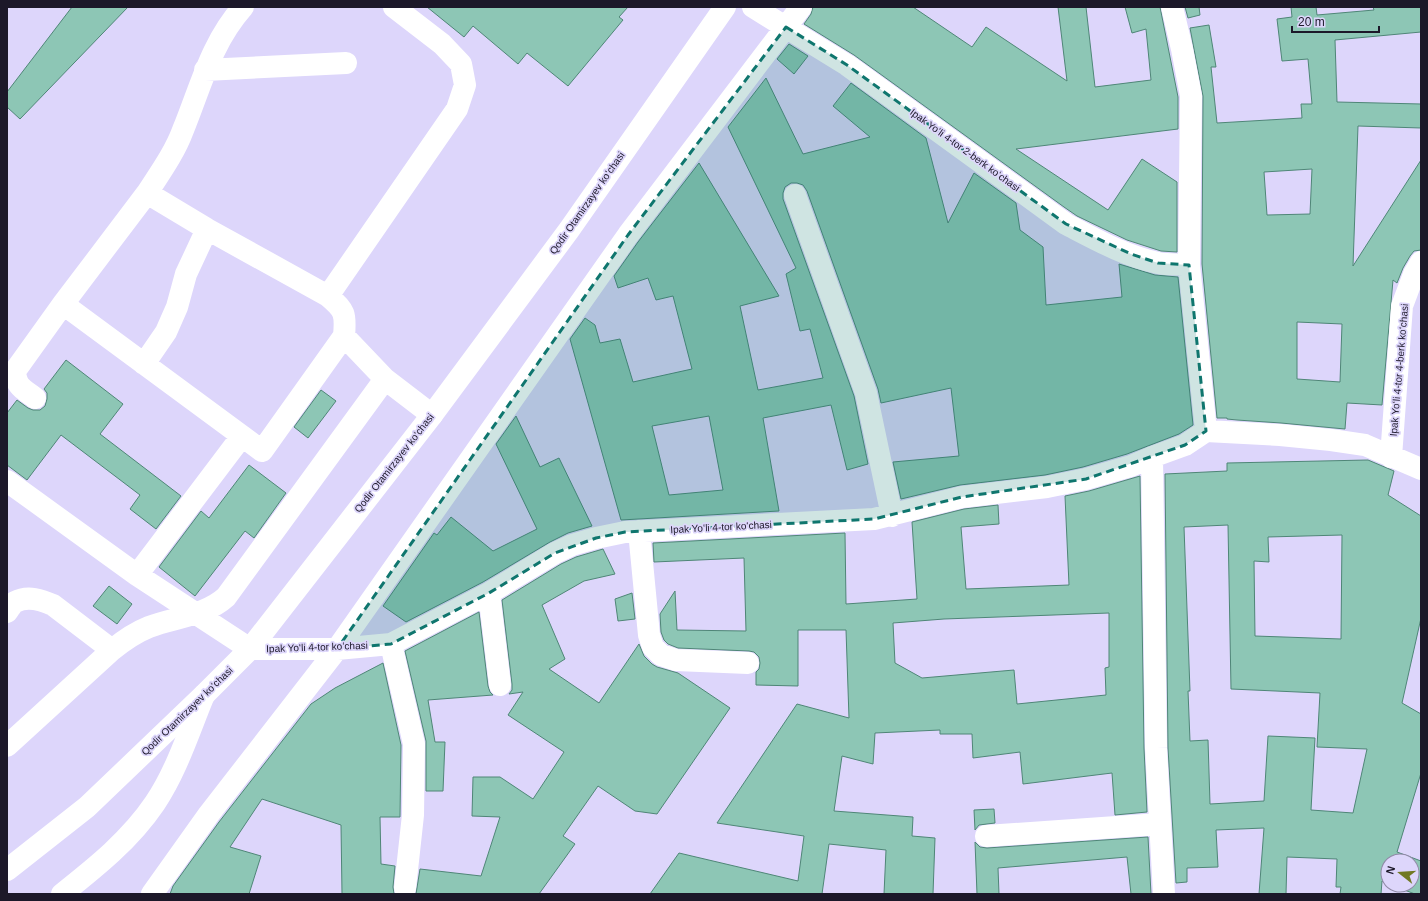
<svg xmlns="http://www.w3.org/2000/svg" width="1428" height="901" font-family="Helvetica,sans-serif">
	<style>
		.building { fill: #8dc6b5; stroke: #4f8677; fill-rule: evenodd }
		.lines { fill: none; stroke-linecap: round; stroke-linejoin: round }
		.minor { stroke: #fff; stroke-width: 22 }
		.major { stroke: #fff; stroke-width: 22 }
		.marked { fill: #0f766e; fill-opacity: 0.2; stroke: #0f766e; stroke-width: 3; stroke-dasharray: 8 5; stroke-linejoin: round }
		.labels { text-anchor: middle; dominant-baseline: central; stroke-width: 3.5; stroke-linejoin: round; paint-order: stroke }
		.street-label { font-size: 10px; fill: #1c1829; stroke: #ddd6fb }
	</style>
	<rect width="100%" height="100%" fill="#ddd6fb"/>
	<path class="building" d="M 72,7 L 128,7 L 20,119 L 7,107 L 7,92 Z
		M 427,7 L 628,7 L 619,17 L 623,20 L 568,86 L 527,53 L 518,64 L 473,26 L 464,37 Z
		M 813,7 L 913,7 L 972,47 L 986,27 L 1067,81 L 1058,7 L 1086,7 L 1095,87 L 1151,80 L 1146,29 L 1132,33 L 1125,7 L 1160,7 L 1178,97 L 1178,129 L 1016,149 L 1108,210 L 1142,159 L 1177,182 L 1177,252 L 1161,251 L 1127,240 L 1077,216 L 1064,207 L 854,55 L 804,24 L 811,14 Z
		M 1185,7 L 1199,7 L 1200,15 L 1188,18 Z
		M 1291,7 L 1316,7 L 1317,15 L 1374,10 L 1373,7 L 1421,7 L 1421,32 L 1335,40 L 1337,102 L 1421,104 L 1421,128 L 1358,126 L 1353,266 L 1421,160 L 1421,250 L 1414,251 L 1410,256 L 1403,268 L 1397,283 L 1393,280 L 1382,405 L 1347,403 L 1345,429 L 1281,423 L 1237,420 L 1227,419 L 1227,418 L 1217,418 L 1202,264 L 1203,96 L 1190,28 L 1209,25 L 1216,67 L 1211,67 L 1217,123 L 1302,118 L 1301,104 L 1312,104 L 1308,59 L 1282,61 L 1277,19 L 1292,17 ZM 1312,169 L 1310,214 L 1267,215 L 1264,172 ZM 1297,322 L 1342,324 L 1340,382 L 1297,379 Z
		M 789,44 L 808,56 L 794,74 L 777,59 Z
		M 766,78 L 803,154 L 870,137 L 833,106 L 851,83 L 926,138 L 948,223 L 974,173 L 1016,203 L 1020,230 L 1043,247 L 1046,305 L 1122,297 L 1119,264 L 1155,275 L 1178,277 L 1193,425 L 1179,434 L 1127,454 L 1083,467 L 1045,475 L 960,485 L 901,499 L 893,462 L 959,456 L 951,388 L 881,403 L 878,389 L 807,191 L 803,185 L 797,183 L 791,183 L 785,187 L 783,193 L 783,199 L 854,396 L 868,464 L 847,470 L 831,405 L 763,418 L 779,511 L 621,520 L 570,339 L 585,318 L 595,325 L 600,343 L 620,339 L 633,382 L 692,369 L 673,296 L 656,300 L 648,278 L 618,288 L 614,276 L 638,242 L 699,163 L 779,296 L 740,306 L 758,390 L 823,378 L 810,329 L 800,331 L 786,274 L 796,268 L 728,127 ZM 709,416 L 723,490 L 669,495 L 652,426 Z
		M 66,360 L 123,404 L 100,434 L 181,496 L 156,529 L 130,509 L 140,495 L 61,435 L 27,480 L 7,465 L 7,413 L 17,400 L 28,408 L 33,410 L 40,410 L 45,406 L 47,399 L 47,393 L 44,389 Z
		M 321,390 L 336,401 L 308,438 L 294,427 Z
		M 516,416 L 540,467 L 559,458 L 592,526 L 568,533 L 550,542 L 483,582 L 406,622 L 383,606 L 434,533 L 437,535 L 451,517 L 493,551 L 537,529 L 496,444 Z
		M 1368,460 L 1394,471 L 1388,495 L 1421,516 L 1421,618 L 1402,703 L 1421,714 L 1421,773 L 1397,852 L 1421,861 L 1421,894 L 1415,894 L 1391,885 L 1412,885 L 1412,861 L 1388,861 L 1388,884 L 1382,881 L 1381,894 L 1340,894 L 1341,887 L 1336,887 L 1337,859 L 1287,857 L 1286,894 L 1259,894 L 1264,828 L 1216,830 L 1218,867 L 1187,868 L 1187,882 L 1176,883 L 1168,748 L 1165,474 L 1227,471 L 1227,463 ZM 1228,525 L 1231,689 L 1320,693 L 1317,747 L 1367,749 L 1353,813 L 1311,810 L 1315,738 L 1268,736 L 1264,801 L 1210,804 L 1208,740 L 1190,741 L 1188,691 L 1190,691 L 1184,527 ZM 1342,535 L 1341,639 L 1255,636 L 1254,561 L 1269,562 L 1268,537 Z
		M 249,465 L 286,493 L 254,538 L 245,531 L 195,596 L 159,567 L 201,511 L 209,518 Z
		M 1140,476 L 1144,748 L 1147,812 L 1115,815 L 1112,773 L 1023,784 L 1020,752 L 973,758 L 972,734 L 940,734 L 940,730 L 875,733 L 873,764 L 842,756 L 834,811 L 913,817 L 912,836 L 935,838 L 933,894 L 884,894 L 886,850 L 829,844 L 822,894 L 650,894 L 679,853 L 798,881 L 804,836 L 717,823 L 797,704 L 849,718 L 846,630 L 798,630 L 798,686 L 756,685 L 756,672 L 759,669 L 760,663 L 759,657 L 754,652 L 749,651 L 678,648 L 668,644 L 664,640 L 661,632 L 660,614 L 675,591 L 677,630 L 746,631 L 744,558 L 654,562 L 653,543 L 845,533 L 846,604 L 917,599 L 912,522 L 964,509 L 998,505 L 999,524 L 961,527 L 966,589 L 1069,585 L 1065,496 L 1089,491 ZM 1109,613 L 1109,667 L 1105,668 L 1106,695 L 1017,704 L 1014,670 L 922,678 L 895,663 L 893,623 L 944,619 Z
		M 603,549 L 615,574 L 584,581 L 542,605 L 565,659 L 549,669 L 599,703 L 639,644 L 644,656 L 652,664 L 657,667 L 678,673 L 730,708 L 657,814 L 635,811 L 598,786 L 563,836 L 575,844 L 539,894 L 416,894 L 420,869 L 481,876 L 500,817 L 472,816 L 473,777 L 500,777 L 533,799 L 564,752 L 508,715 L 523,692 L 509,694 L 512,690 L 512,684 L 502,600 L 561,564 L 576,557 Z
		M 109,586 L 132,604 L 117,624 L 93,606 Z
		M 632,593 L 635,619 L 618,621 L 615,599 Z
		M 479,612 L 488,686 L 490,692 L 493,695 L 428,700 L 435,742 L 445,742 L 443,791 L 426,791 L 426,741 L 405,651 Z
		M 383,663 L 401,745 L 400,817 L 380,817 L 381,864 L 395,866 L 393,887 L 394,894 L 342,894 L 341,825 L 262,799 L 230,847 L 261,856 L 249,894 L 170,894 L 173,886 L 219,822 L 311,704 L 335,688 Z
		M 994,809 L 995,823 L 979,825 L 975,830 L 974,810 Z
		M 1148,837 L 1151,894 L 1131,894 L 1127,857 L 998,868 L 999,894 L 977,894 L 975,842 L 980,847 L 987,848 Z"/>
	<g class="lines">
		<path class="minor" d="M 753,7 L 847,65 L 1066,224 C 1095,239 1125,256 1158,263 C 1168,265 1179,264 1189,265
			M 1172,7 L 1182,49 L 1191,96 L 1189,265 L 1206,431
			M 205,70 L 346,63
			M 147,193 C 160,173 175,152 183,130 C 201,86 211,43 243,7
			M 795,195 L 866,393 L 892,516
			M 328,296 L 457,109 L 465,85 L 461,64 L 442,44 L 394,7
			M 63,304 L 242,436 L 137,575
			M 144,364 L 166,332 L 177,307 L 186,274 L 207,229
			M 35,398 C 23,389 16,387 15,371 L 63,304 L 147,193 L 207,229 L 328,296 C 345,310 346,314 344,336 L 385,379 L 432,415
			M 1206,431 L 1280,435 L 1331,440 L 1365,445 L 1421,469
			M 242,436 L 262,451 L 344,336
			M 1152,457 L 1156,748 L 1164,894
			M 1391,457 L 1402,306 L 1414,274 L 1421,262
			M 7,481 L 137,575 L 250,649 L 337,649 L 391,644 L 489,593 L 555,553 L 572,545 L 596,538 L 625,532 L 874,519 L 962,497 L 1047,487 L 1086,479 L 1131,466 L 1152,457 L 1185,445 L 1206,431
			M 639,531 L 649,635 L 653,647 L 661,655 L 676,660 L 748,663
			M 489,593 L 500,685
			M 7,612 C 9,609 12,604 15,602 C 28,595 42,600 53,605 L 112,650
			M 391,644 L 414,744 L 413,815 L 405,888
			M 7,746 L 112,650 C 123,641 134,633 149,627 C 175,617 205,616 226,597 L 385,379
			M 986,836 L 1159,824
			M 62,894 C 96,867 130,840 155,803 C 177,770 189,731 204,695
			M 152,894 L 209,814 L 337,649 L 628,235 L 801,7"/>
		<path class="major" d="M 7,870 L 87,807 L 204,695 L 250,649 L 432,415 L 569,230 L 725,7"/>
	</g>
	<path class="marked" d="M 786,27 L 847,65 L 1066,224 L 1131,254 L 1158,263 L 1189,265 L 1206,431 L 1185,445 L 1086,479 L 962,497 L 874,519 L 625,532 L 596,538 L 555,553 L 489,593 L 391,644 L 337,649 L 628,235 Z"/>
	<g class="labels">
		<g class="street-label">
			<text transform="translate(965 150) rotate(36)">Ipak Yoʻli 4-tor 2-berk koʻchasi</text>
			<text transform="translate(587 203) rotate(-55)">Qodir Otamirzayev koʻchasi</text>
			<text transform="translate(1399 370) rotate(-85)">Ipak Yoʻli 4-tor 4-berk koʻchasi</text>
			<text transform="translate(394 463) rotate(-52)">Qodir Otamirzayev koʻchasi</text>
			<text transform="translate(721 527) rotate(-3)">Ipak Yoʻli 4-tor koʻchasi</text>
			<text transform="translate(317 647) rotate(-2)">Ipak Yoʻli 4-tor koʻchasi</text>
			<text transform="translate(187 711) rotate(-44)">Qodir Otamirzayev koʻchasi</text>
		</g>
	</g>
	<rect width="1428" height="901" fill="none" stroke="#1c1829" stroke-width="16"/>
	<g transform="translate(1400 873) rotate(287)"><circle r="19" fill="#ddd6fb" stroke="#908aa7"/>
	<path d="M0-3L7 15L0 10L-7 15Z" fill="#717923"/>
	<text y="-6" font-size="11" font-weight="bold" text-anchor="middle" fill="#1c1829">N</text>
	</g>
	<path d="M1292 26v6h87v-6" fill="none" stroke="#1c1829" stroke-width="2"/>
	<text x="1298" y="26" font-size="12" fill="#1c1829" stroke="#ddd6fb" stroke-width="3" paint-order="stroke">20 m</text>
</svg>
